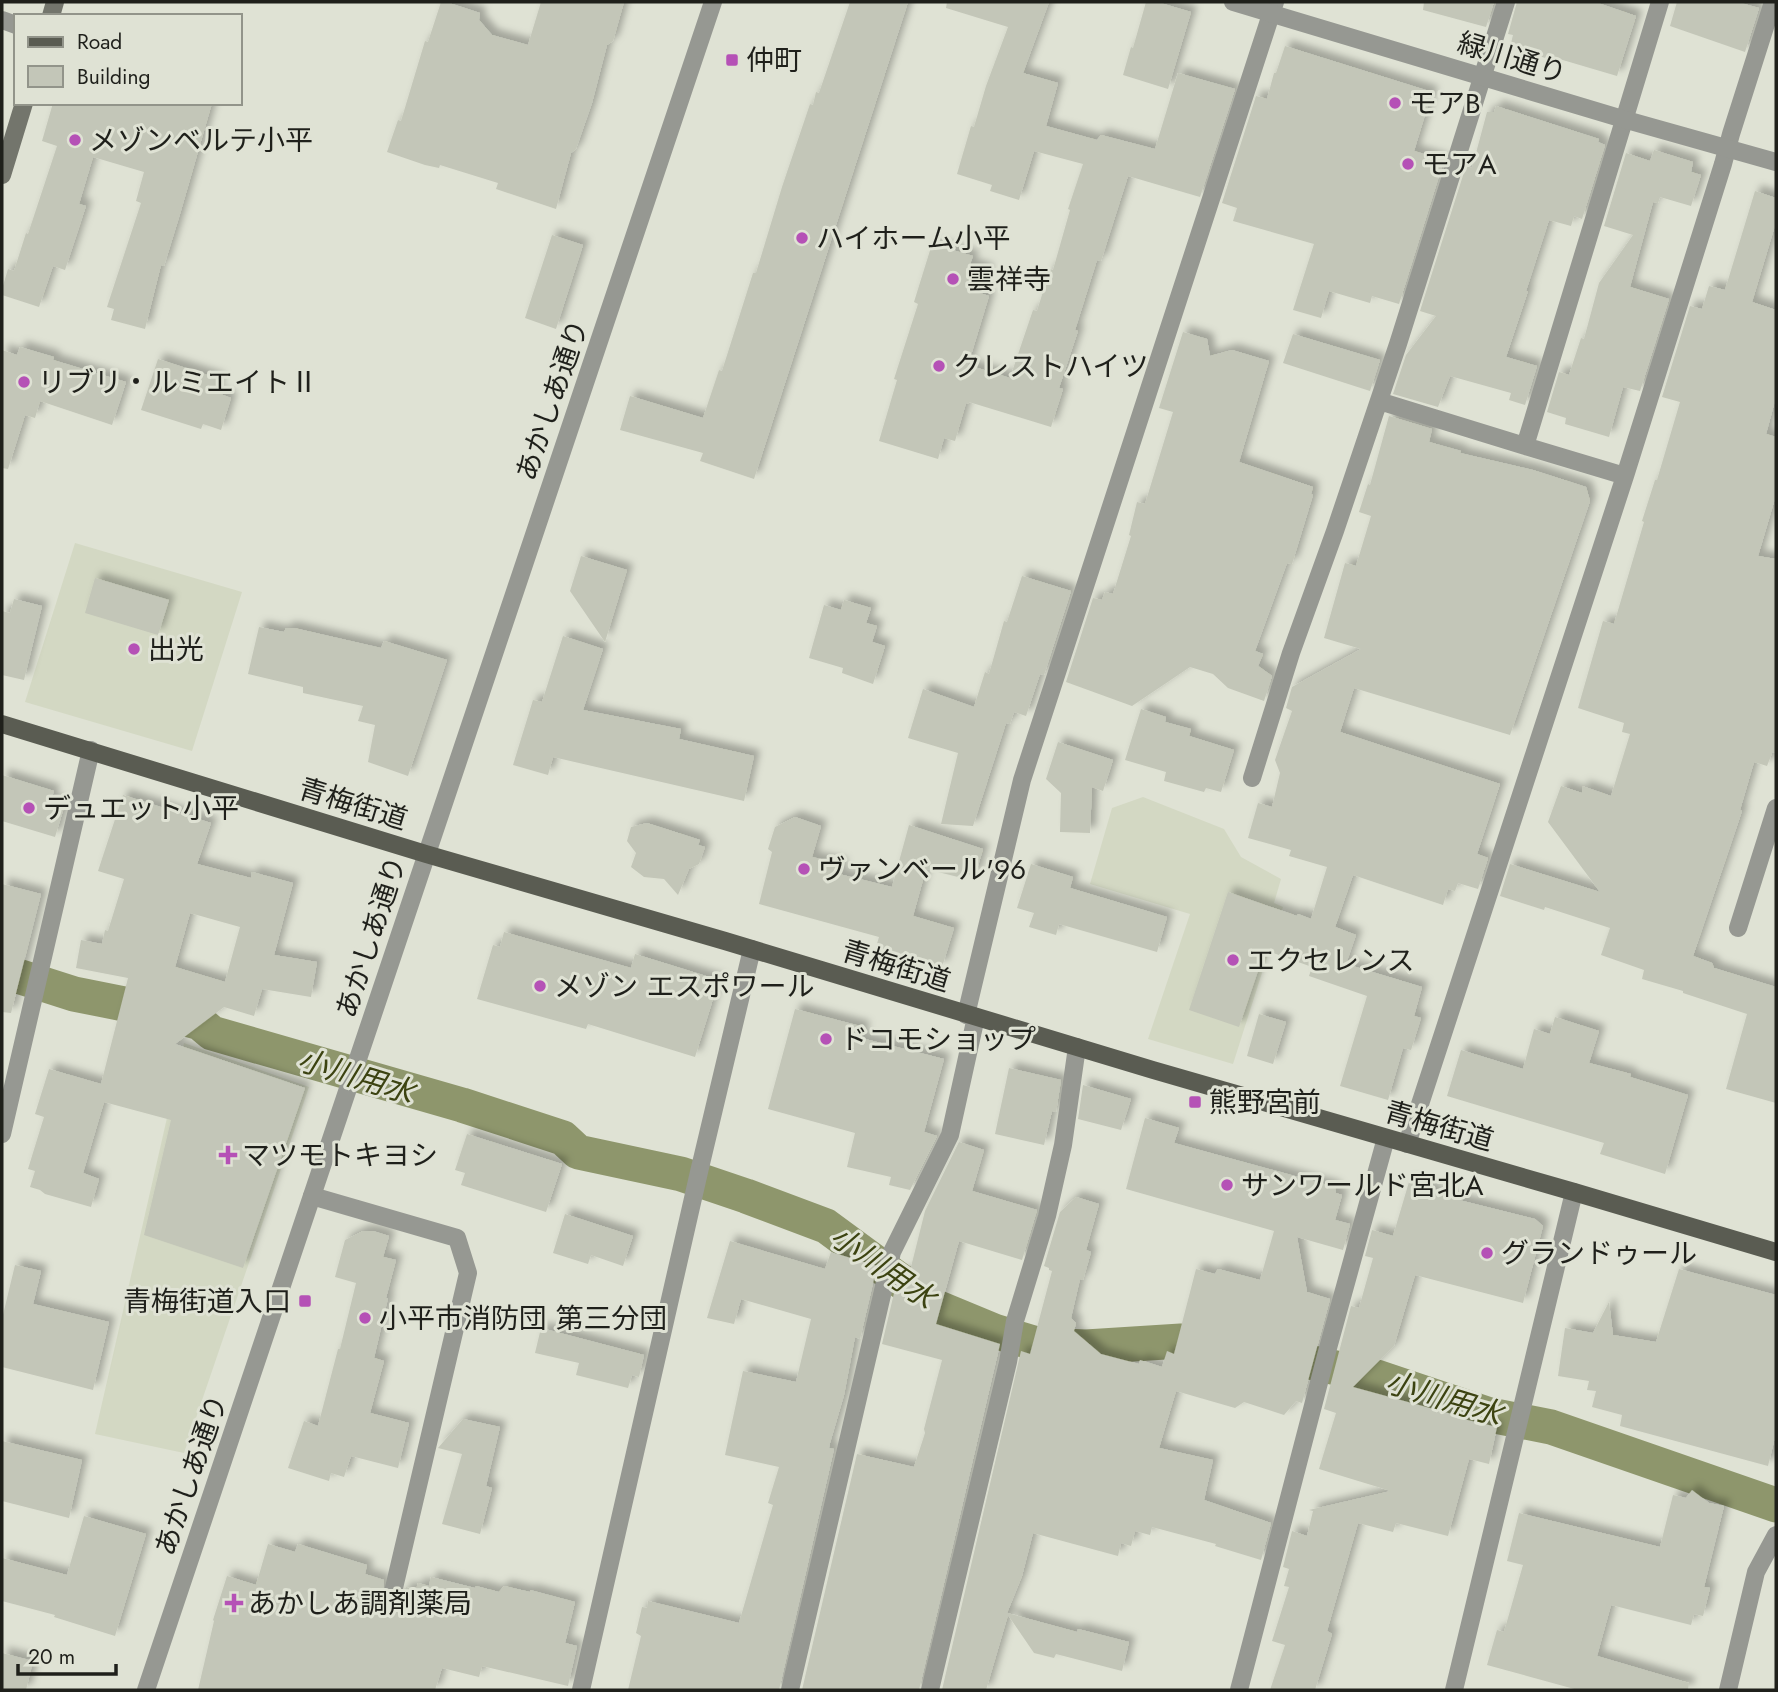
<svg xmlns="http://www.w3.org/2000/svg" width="1778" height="1692" font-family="Jost,'Noto Sans JP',sans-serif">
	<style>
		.built { fill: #d3d8c3 }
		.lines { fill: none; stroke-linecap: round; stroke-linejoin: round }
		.canal { stroke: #8e966c; stroke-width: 35 }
		.building { fill: #c3c6b8; fill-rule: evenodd; filter: url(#shadow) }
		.minor { stroke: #969892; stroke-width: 18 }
		.tertiary { stroke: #969892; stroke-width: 18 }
		.secondary { stroke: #73756c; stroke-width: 18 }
		.primary { stroke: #5a5c52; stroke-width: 18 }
		.poi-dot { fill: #b551b6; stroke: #dfe2d4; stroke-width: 2.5 }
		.labels { text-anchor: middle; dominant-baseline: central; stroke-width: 6; stroke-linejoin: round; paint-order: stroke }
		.street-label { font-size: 28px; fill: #1f201b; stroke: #dfe2d4 }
		.poi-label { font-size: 28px; fill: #1f201b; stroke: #dfe2d4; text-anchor: start }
		.water-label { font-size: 30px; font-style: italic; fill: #3c4311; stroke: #dfe2d4 }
	</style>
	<defs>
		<filter id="shadow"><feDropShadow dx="6" dy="-6" stdDeviation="3.5" flood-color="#0004"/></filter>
	</defs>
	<rect width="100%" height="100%" fill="#dfe2d4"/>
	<path class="built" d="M 75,543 L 242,592 L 192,751 L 25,702 Z
		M 1143,797 L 1224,829 L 1241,857 L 1281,879 L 1274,903 L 1283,907 L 1233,1064 L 1148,1039 L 1190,914 L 1090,884 L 1112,808 Z
		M 184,1043 L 309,1087 L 184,1453 L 95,1434 Z"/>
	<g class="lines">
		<path class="canal" d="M 2,971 L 74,994 L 154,1010 L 200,1023 L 212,1033 L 462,1105 L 563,1138 L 578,1152 L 681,1174 L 746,1196 L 826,1226 L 936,1307 L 994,1331 L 1040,1345 L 1086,1347 L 1181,1341 L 1291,1358 L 1377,1377 L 1490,1415 L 1551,1427 L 1776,1505"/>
	</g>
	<path class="building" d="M 441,2 L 446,2 L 480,13 L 479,20 L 492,35 L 528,45 L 541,2 L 624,2 L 613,41 L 607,45 L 592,103 L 576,149 L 571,153 L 556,209 L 496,189 L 498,183 L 440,165 L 439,168 L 425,165 L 387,152 L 398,120 L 401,121 L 425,41 L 428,42 Z
		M 850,2 L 908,2 L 754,479 L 700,461 L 703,453 L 620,430 L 630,396 L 703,418 L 719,370 L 722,371 L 753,273 L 756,273 L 782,187 L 810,104 L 813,105 L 816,92 L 819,93 Z
		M 947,2 L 1049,2 L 1023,73 L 1058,83 L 1046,126 L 1097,140 L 1101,135 L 1155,149 L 1178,73 L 1235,89 L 1200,197 L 1128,176 L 1101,261 L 1097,260 L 1075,330 L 1078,331 L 1059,388 L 1063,389 L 1051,427 L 969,402 L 969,404 L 966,403 L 955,441 L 944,438 L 938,459 L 879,441 L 897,380 L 894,379 L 918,304 L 914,302 L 932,244 L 973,256 L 970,264 L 988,270 L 980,293 L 989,296 L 968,365 L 1010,378 L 1033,310 L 1037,311 L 1050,269 L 1053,270 L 1070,210 L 1068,209 L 1083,164 L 1034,151 L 1019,200 L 990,191 L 992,185 L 957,174 L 971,126 L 974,127 L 986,86 L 1008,27 L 946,8 Z
		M 1146,2 L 1157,2 L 1191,12 L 1168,89 L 1123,75 L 1131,47 L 1133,48 Z
		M 1424,2 L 1494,2 L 1486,27 L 1423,10 Z
		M 1517,2 L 1595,2 L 1636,16 L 1617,76 L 1556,58 L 1555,61 L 1510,47 L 1513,35 L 1508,34 Z
		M 1677,2 L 1737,2 L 1759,8 L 1745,52 L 1670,26 Z
		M 1285,46 L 1432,92 L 1414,151 L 1444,160 L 1399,304 L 1372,296 L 1370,303 L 1329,291 L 1321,318 L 1293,310 L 1314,244 L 1233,221 L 1237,208 L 1222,203 L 1256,96 L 1267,99 L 1274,73 L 1276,73 Z
		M 53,103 L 212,103 L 180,214 L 164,266 L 161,265 L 145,329 L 111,320 L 114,309 L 107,307 L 141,203 L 136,201 L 144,172 L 93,157 L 79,204 L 86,206 L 65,270 L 53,266 L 39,307 L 2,295 L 2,289 L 8,269 L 14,271 L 26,233 L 28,234 L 57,146 L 42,141 Z
		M 1496,106 L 1599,139 L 1598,142 L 1605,145 L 1582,219 L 1574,216 L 1571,226 L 1549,220 L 1526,291 L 1528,291 L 1506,357 L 1537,366 L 1525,405 L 1509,400 L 1511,393 L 1450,376 L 1438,407 L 1393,394 L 1406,355 L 1436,316 L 1420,311 L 1466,166 L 1472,168 L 1487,112 L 1494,112 Z
		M 1654,150 L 1693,162 L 1691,172 L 1701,175 L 1691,206 L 1660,197 L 1658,203 L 1653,202 L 1630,287 L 1669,299 L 1640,391 L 1623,387 L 1609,437 L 1565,424 L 1566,418 L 1547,412 L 1559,372 L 1569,375 L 1581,338 L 1584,339 L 1599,283 L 1633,235 L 1604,226 L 1626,153 L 1650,161 Z
		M 1755,191 L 1776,198 L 1776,222 L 1752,302 L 1776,310 L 1776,397 L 1766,434 L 1776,437 L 1776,495 L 1758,556 L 1776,559 L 1776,752 L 1772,753 L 1767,766 L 1754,762 L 1740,810 L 1742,811 L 1693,956 L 1712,963 L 1714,968 L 1776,987 L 1776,1103 L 1726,1089 L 1747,1014 L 1683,993 L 1683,991 L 1642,979 L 1644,970 L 1601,955 L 1610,928 L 1545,907 L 1544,910 L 1500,896 L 1510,864 L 1600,892 L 1548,822 L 1561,786 L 1582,793 L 1582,786 L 1611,796 L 1630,734 L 1622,732 L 1624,723 L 1578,708 L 1603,621 L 1614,624 L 1644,522 L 1642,521 L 1655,480 L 1657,480 L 1680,402 L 1662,397 L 1690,306 L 1702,309 L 1709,286 L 1725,290 Z
		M 552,235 L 583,245 L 556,329 L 525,318 Z
		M 1183,332 L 1207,339 L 1210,356 L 1232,350 L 1269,361 L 1239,462 L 1313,487 L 1311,494 L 1313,495 L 1292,564 L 1287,563 L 1255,651 L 1263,654 L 1258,666 L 1272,676 L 1264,701 L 1228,688 L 1213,674 L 1190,667 L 1132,706 L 1066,682 L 1093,598 L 1102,600 L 1105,592 L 1113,594 L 1131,536 L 1129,535 L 1137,502 L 1145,504 L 1173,412 L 1159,408 Z
		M 1293,334 L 1380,360 L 1370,391 L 1283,363 Z
		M 20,347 L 54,357 L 53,360 L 126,382 L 112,425 L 40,401 L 35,418 L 25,415 L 8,469 L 2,468 L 2,350 L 17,355 Z
		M 158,359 L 220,379 L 215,392 L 231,398 L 221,430 L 203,424 L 201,429 L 141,410 Z
		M 1389,416 L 1432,429 L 1429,442 L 1461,451 L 1460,453 L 1533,470 L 1586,487 L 1590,501 L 1510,735 L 1354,688 L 1340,732 L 1500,784 L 1477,854 L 1488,858 L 1478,889 L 1458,883 L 1455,891 L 1448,889 L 1443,905 L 1353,875 L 1335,927 L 1356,935 L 1346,964 L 1422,987 L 1414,1016 L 1421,1018 L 1411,1050 L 1403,1048 L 1388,1100 L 1340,1086 L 1367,996 L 1309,976 L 1312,967 L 1265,950 L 1239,1027 L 1189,1010 L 1228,892 L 1297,916 L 1298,914 L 1311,919 L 1327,867 L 1289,856 L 1291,850 L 1248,838 L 1258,803 L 1272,807 L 1280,773 L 1275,760 L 1292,711 L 1286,708 L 1292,687 L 1361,649 L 1324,638 L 1345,563 L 1356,566 L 1371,516 L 1359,512 L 1368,484 L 1370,485 Z
		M 581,556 L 627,570 L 605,642 L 570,591 Z
		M 1022,576 L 1071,591 L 1044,675 L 1040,674 L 1026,716 L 1014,712 L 1010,724 L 1006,723 L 973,826 L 941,824 L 958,753 L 908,738 L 923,689 L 974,707 L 985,672 L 989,674 L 1004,621 L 1007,622 Z
		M 95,578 L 169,600 L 158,635 L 85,613 Z
		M 14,599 L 42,606 L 24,680 L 2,675 L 2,611 L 10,613 Z
		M 844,600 L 871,608 L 866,623 L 877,626 L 872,642 L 885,646 L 873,684 L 842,673 L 843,668 L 809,658 L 824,605 L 841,610 Z
		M 259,627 L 284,632 L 286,628 L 294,628 L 381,648 L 384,641 L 447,660 L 408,776 L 368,762 L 375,725 L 358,721 L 363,706 L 303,693 L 303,687 L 248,674 Z
		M 563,636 L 603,649 L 583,710 L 681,729 L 679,739 L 754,756 L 744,801 L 553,757 L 548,775 L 513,765 L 533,700 L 542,702 Z
		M 1141,709 L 1166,717 L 1165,722 L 1191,729 L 1189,736 L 1234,750 L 1221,792 L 1206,788 L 1204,792 L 1164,781 L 1166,772 L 1125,760 Z
		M 1058,742 L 1113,760 L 1103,791 L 1092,787 L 1090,833 L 1060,832 L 1061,793 L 1046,779 Z
		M 2,775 L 54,791 L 51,800 L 65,804 L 55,837 L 2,821 Z
		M 123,795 L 211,823 L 197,864 L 251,878 L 252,872 L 293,883 L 274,955 L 317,962 L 311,997 L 262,989 L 254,1016 L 224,1007 L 175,1044 L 305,1088 L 243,1268 L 144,1235 L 171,1120 L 104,1102 L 83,1173 L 99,1179 L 91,1207 L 45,1194 L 40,1190 L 30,1187 L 35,1171 L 28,1169 L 44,1117 L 35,1114 L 49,1069 L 101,1084 L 128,978 L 76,968 L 81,940 L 102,944 L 105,930 L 108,931 L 124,879 L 98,871 ZM 190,913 L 240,927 L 225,982 L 175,967 Z
		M 795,817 L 821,826 L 812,857 L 842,864 L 839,874 L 892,887 L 909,825 L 983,849 L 975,876 L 965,873 L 958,877 L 926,869 L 913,916 L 954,928 L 942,967 L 876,947 L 879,937 L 759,904 L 772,852 L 768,849 L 775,827 Z
		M 647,823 L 700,840 L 698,845 L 705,847 L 699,864 L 689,869 L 678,895 L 664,879 L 644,877 L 631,867 L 636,853 L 627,841 L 631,827 Z
		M 1031,864 L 1073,877 L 1070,888 L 1167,917 L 1157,952 L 1059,924 L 1056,935 L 1029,927 L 1034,913 L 1017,908 Z
		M 2,884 L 41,894 L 11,1013 L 2,1012 Z
		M 504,932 L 631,968 L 635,954 L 719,980 L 695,1057 L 588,1024 L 586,1029 L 477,999 L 493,945 L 500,947 Z
		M 795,1009 L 864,1027 L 861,1038 L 944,1059 L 924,1132 L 937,1136 L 910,1190 L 889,1185 L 891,1177 L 847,1167 L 855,1133 L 768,1109 Z
		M 1259,1014 L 1286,1022 L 1273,1064 L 1247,1056 Z
		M 1555,1017 L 1599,1031 L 1589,1063 L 1631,1074 L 1630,1077 L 1688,1095 L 1665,1174 L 1600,1154 L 1604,1143 L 1447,1096 L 1461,1050 L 1523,1069 L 1534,1029 L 1550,1034 Z
		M 1009,1068 L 1061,1080 L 1056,1112 L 1052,1111 L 1044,1145 L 995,1134 Z
		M 1083,1085 L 1131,1099 L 1121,1130 L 1078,1119 Z
		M 1145,1118 L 1179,1128 L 1174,1143 L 1335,1187 L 1336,1193 L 1342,1195 L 1335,1220 L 1350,1224 L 1343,1250 L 1297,1237 L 1307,1292 L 1330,1299 L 1302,1403 L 1296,1401 L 1284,1415 L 1244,1402 L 1235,1408 L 1176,1391 L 1159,1448 L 1213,1460 L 1204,1500 L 1271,1523 L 1261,1560 L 1215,1546 L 1216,1544 L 1152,1527 L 1150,1535 L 1135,1531 L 1131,1546 L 1121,1543 L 1118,1556 L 1033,1533 L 1022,1576 L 1007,1613 L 1077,1632 L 1078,1629 L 1129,1642 L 1122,1671 L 1056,1654 L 1054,1658 L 1034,1653 L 1008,1615 L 986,1690 L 942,1690 L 1021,1351 L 1030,1354 L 1052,1271 L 1049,1270 L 1049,1268 L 1044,1266 L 1060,1212 L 1076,1197 L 1099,1204 L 1086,1250 L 1091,1252 L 1083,1280 L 1080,1279 L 1071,1318 L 1076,1323 L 1074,1331 L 1101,1354 L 1139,1364 L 1140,1360 L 1162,1367 L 1167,1351 L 1174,1354 L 1196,1269 L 1215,1274 L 1218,1269 L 1260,1280 L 1274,1231 L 1126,1189 Z
		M 467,1134 L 562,1164 L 546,1212 L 461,1185 L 465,1173 L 455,1170 Z
		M 959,1142 L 984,1150 L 972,1191 L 1037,1210 L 1022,1260 L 959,1241 L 936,1324 L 1000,1344 L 919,1690 L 802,1690 L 857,1454 L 914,1467 L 925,1433 L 924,1429 L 942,1360 L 882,1344 L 899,1272 L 909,1275 L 925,1211 Z
		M 1409,1182 L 1436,1190 L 1435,1194 L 1535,1219 L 1543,1226 L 1523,1303 L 1415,1275 L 1394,1346 L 1353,1387 L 1459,1416 L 1459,1418 L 1497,1427 L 1489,1464 L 1469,1459 L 1448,1536 L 1396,1523 L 1393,1532 L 1358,1523 L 1327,1631 L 1332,1634 L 1315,1690 L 1270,1690 L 1285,1645 L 1272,1641 L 1289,1587 L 1284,1586 L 1289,1569 L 1283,1567 L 1292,1531 L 1307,1536 L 1313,1511 L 1309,1510 L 1391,1491 L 1319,1469 L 1336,1413 L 1324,1409 L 1351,1306 L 1359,1308 L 1373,1258 L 1365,1256 L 1372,1230 L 1393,1236 Z
		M 565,1214 L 633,1236 L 623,1266 L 591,1255 L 588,1264 L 553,1253 Z
		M 363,1231 L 373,1231 L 389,1236 L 383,1257 L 396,1260 L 386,1298 L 388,1298 L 374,1358 L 384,1361 L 370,1413 L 409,1423 L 398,1468 L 351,1456 L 344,1477 L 331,1473 L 329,1481 L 288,1468 L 304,1421 L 318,1426 L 338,1349 L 340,1349 L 356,1283 L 335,1277 L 345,1240 Z
		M 730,1241 L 825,1269 L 831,1252 L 877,1266 L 860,1339 L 855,1337 L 844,1395 L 830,1443 L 829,1448 L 834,1449 L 779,1690 L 628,1690 L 641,1636 L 636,1633 L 642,1607 L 647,1608 L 648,1601 L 739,1623 L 773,1505 L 768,1503 L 779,1467 L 725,1455 L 743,1371 L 796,1382 L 811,1319 L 741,1299 L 734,1324 L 707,1318 Z
		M 15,1265 L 41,1271 L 33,1304 L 109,1322 L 93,1390 L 2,1367 L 2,1319 Z
		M 1679,1269 L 1776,1295 L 1776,1433 L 1768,1466 L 1620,1426 L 1622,1415 L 1592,1407 L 1596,1391 L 1587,1390 L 1589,1381 L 1558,1376 L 1565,1328 L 1593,1333 L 1609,1302 L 1613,1335 L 1656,1342 Z
		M 541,1328 L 644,1355 L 639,1377 L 632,1375 L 628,1388 L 576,1375 L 579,1363 L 535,1353 Z
		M 463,1419 L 500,1427 L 486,1486 L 492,1488 L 480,1534 L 442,1524 L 462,1454 L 438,1448 Z
		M 2,1441 L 82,1460 L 69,1518 L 2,1501 Z
		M 1692,1490 L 1709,1503 L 1724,1506 L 1704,1587 L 1710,1588 L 1703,1616 L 1694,1614 L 1691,1625 L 1611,1605 L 1597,1656 L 1689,1683 L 1688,1690 L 1578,1690 L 1487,1665 L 1497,1630 L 1504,1632 L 1523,1565 L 1507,1561 L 1519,1513 L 1660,1547 L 1673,1495 L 1686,1498 Z
		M 84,1516 L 146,1534 L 115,1636 L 54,1617 L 55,1615 L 2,1601 L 2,1558 L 67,1575 Z
		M 268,1544 L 295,1552 L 298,1544 L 367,1565 L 365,1574 L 384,1580 L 383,1592 L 387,1597 L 392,1599 L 402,1596 L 406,1587 L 416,1590 L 418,1583 L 429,1586 L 431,1577 L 475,1588 L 476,1586 L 499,1592 L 504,1586 L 530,1592 L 530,1590 L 575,1602 L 565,1643 L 577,1646 L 568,1686 L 482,1666 L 479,1677 L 442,1668 L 435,1690 L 198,1690 L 214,1621 L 213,1620 L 227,1576 L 256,1585 Z
		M 2,1653 L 33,1661 L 26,1690 L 2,1690 Z"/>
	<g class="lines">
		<path class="minor" d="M 2,20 L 16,25
			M 1379,401 L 1525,446 L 1660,2
			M 1525,446 L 1625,476
			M 1252,778 L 1291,653 L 1335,531 L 1398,344 L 1506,2
			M 1738,928 L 1776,808
			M 966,1015 L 1022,780 L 1275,2
			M 2,1134 L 91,750
			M 1407,1144 L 1625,476 L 1723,164 L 1731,134 L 1773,2
			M 312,1196 L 457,1238 L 468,1273 L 394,1588
			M 581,1690 L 699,1172 L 752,949
			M 790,1690 L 892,1252 L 950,1135 L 976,1017
			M 930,1690 L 1008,1362 L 1015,1321 L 1047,1216 L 1063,1145 L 1077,1047
			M 1239,1690 L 1328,1348 L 1386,1138
			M 1454,1690 L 1574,1192
			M 1728,1690 L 1756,1572 L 1776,1535"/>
		<path class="tertiary" d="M 1233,2 L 1623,119 L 1776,162
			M 146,1690 L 713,2"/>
		<path class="secondary" d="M 51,16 L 55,2
			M 2,175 L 24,103"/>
		<path class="primary" d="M 2,724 L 426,854 L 725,941 L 1153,1070 L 1574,1192 L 1776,1252"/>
	</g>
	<g class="poi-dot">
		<rect x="725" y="53" width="14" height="14" rx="3.5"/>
		<circle cx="1395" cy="103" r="7"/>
		<circle cx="75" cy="140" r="7"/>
		<circle cx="1408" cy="164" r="7"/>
		<circle cx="802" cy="238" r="7"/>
		<circle cx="953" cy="279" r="7"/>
		<circle cx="939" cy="366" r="7"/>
		<circle cx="24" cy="382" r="7"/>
		<circle cx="134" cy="649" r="7"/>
		<circle cx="29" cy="808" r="7"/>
		<circle cx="804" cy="869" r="7"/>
		<circle cx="1233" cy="960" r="7"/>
		<circle cx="540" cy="986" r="7"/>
		<circle cx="826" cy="1039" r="7"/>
		<rect x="1188" y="1095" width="14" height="14" rx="3.5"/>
		<path d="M224.5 1144.5h7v7h7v7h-7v7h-7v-7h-7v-7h7z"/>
		<circle cx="1227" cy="1185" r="7"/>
		<circle cx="1487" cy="1253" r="7"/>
		<rect x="298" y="1294" width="14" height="14" rx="3.5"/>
		<circle cx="365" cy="1318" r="7"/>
		<path d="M230.5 1592.5h7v7h7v7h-7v7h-7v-7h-7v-7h7z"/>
	</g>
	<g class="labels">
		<g class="street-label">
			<text transform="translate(1512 58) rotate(17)">緑川通り</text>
			<text transform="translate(552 400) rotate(-71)">あかしあ通り</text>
			<text transform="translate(353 804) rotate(17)">青梅街道</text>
			<text transform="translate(371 937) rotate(-72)">あかしあ通り</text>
			<text transform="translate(896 966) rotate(17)">青梅街道</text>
			<text transform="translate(1439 1126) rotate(16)">青梅街道</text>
			<text transform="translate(191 1475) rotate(-71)">あかしあ通り</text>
		</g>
		<g class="poi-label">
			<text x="746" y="60">仲町</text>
			<text x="1409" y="103">モアB</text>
			<text x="89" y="140">メゾンベルテ小平</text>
			<text x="1422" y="164">モアA</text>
			<text x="816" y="238">ハイホーム小平</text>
			<text x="967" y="279">雲祥寺</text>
			<text x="953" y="366">クレストハイツ</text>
			<text x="38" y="382">リブリ・ルミエイトⅡ</text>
			<text x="148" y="649">出光</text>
			<text x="43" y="808">デュエット小平</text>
			<text x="818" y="869">ヴァンベール'96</text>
			<text x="1247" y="960">エクセレンス</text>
			<text x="554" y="986">メゾン エスポワール</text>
			<text x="840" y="1039">ドコモショップ</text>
			<text x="1209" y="1102">熊野宮前</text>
			<text x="242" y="1155">マツモトキヨシ</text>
			<text x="1241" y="1185">サンワールド宮北A</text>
			<text x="1501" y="1253">グランドゥール</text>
			<text x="291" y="1301" text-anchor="end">青梅街道入口</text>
			<text x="379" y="1318">小平市消防団 第三分団</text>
			<text x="248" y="1603">あかしあ調剤薬局</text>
		</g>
		<g class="water-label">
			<text transform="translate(356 1076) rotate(17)">小川用水</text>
			<text transform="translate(883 1267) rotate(35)">小川用水</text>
			<text transform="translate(1444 1398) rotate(17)">小川用水</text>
		</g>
	</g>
	<rect width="1778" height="1692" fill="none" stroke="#1f201b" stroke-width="7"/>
	<rect x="14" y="14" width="228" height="91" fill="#dfe2d4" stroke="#92948a" stroke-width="2"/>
	<rect x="28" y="37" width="35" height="10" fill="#5a5c52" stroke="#92948a" stroke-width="2"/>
	<text x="77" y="49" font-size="21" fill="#1f201b">Road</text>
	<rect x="28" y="66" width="35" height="21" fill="#c3c6b8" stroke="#92948a" stroke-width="2"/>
	<text x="77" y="84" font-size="21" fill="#1f201b">Building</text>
	<path d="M18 1664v10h98v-10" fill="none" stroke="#1f201b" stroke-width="3.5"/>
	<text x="28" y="1664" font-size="21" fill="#1f201b" stroke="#dfe2d4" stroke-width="5" paint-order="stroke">20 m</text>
</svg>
